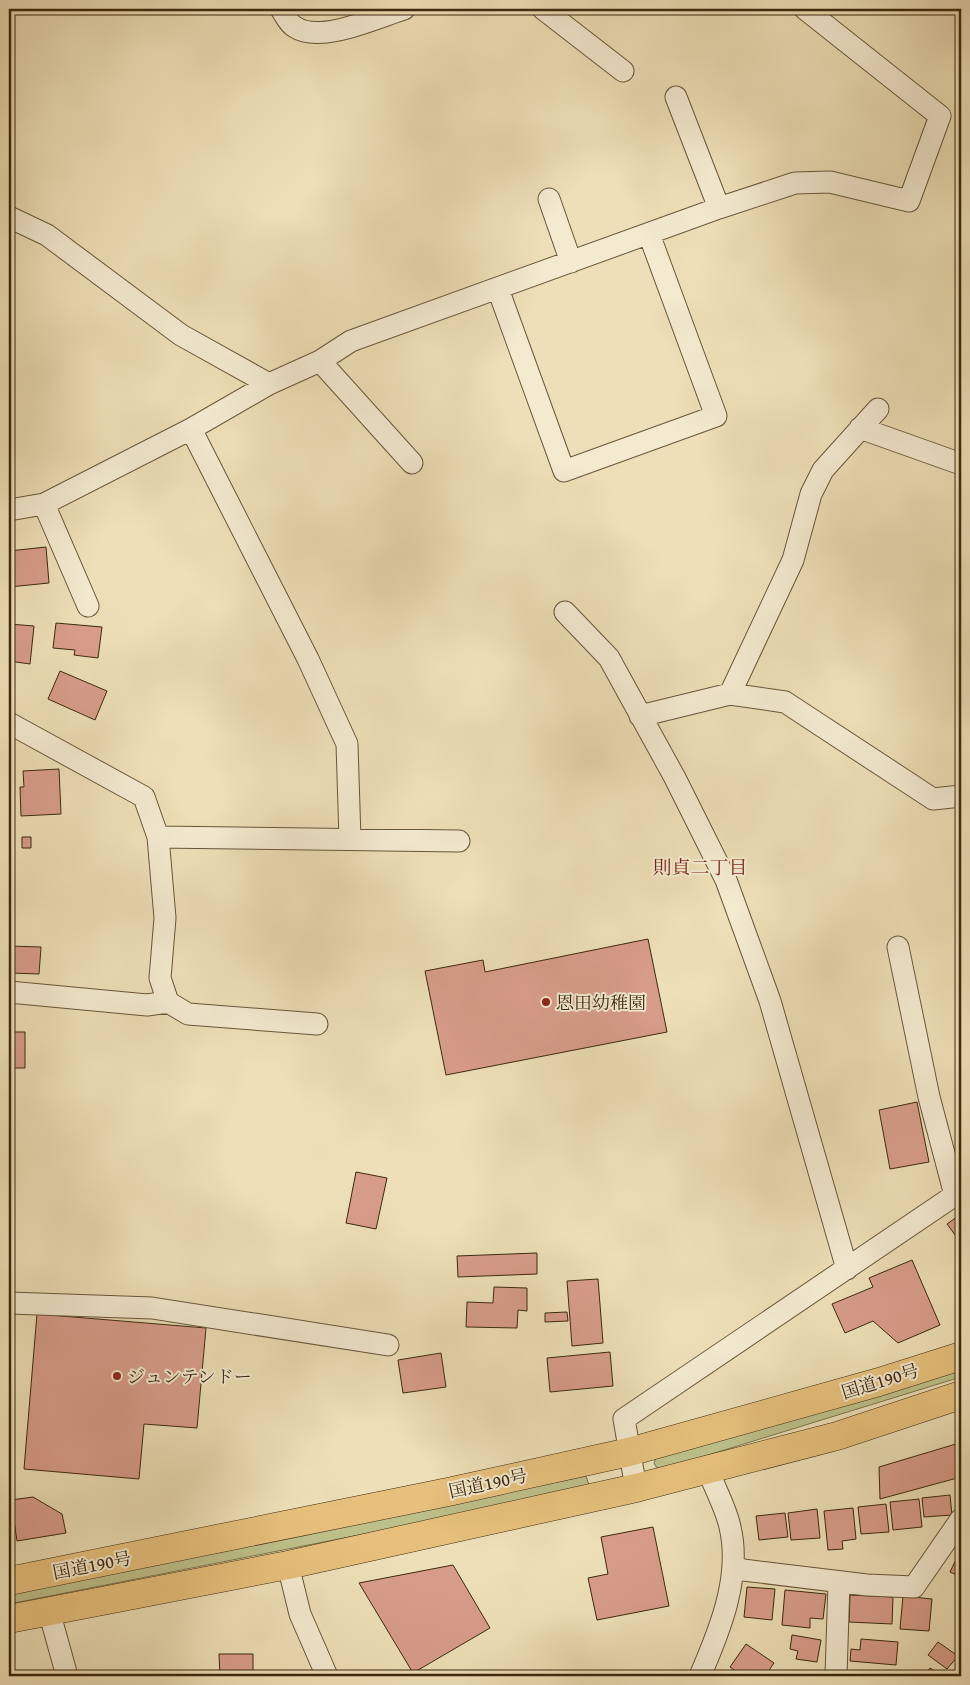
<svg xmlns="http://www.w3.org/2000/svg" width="970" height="1685" font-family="'Gentium Book Plus','Noto Serif JP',serif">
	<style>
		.green { fill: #bec08a; stroke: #7d744c }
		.building { fill: #d89d8a; stroke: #3c290f }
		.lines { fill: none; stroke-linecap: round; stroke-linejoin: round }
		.minor-casing { stroke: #685639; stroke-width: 23 }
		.trunk-casing { stroke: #3c290f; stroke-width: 29 }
		.minor { stroke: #f3ead0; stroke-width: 21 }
		.trunk { stroke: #e6c07c; stroke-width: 28 }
		.poi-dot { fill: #8f2418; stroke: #f3ead0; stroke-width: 2 }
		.labels { text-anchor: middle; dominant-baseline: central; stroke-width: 4; stroke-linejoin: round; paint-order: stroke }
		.poi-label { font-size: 18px; fill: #3c290f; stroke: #f3ead0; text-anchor: start }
		.street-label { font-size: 18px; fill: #3c290f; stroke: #f3ead0 }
		.neighbourhood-label { font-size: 19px; fill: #7a1f14; stroke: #f3ead0 }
	</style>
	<rect width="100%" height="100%" fill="#eddfb7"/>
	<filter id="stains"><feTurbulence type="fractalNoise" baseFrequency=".004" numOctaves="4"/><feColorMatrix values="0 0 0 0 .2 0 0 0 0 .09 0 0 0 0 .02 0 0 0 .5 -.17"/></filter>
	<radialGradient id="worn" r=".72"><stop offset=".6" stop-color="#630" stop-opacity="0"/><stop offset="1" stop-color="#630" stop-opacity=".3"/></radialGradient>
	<path class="green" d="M 961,1369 L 961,1377 L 692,1460 L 660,1468 L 656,1467 L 654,1463 L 656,1458 Z
		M 586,1476 L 589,1485 L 486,1510 L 9,1604 L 9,1594 Z"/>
	<path class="building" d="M 46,547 L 49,583 L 9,587 L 9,551 Z
		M 56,623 L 102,627 L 98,658 L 74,655 L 75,650 L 53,648 Z
		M 9,624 L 34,626 L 30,664 L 9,661 Z
		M 60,671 L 107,691 L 95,720 L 48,699 Z
		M 59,769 L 61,814 L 21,816 L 20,787 L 24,787 L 23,771 Z
		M 9,810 L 12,810 L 12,836 L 9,836 Z
		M 22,837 L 31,837 L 31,848 L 22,848 Z
		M 648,939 L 667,1032 L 446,1075 L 425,971 L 483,960 L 485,972 Z
		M 9,946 L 41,947 L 39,974 L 11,973 L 11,981 L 9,981 Z
		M 9,1032 L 25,1032 L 25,1068 L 9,1068 Z
		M 917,1102 L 929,1162 L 890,1169 L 879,1110 Z
		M 356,1172 L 387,1178 L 376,1229 L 346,1223 Z
		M 961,1214 L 961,1243 L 947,1224 Z
		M 537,1253 L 537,1274 L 458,1277 L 457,1256 Z
		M 912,1260 L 940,1325 L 898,1343 L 873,1321 L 845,1333 L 832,1304 L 873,1287 L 869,1278 Z
		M 598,1279 L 603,1343 L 572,1346 L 567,1281 Z
		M 494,1287 L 527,1288 L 527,1311 L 518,1310 L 517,1328 L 466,1327 L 467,1302 L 493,1303 Z
		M 567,1312 L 568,1321 L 545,1322 L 545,1313 Z
		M 37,1314 L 206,1328 L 197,1428 L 144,1424 L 139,1479 L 24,1469 Z
		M 610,1352 L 613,1386 L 550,1392 L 547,1358 Z
		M 441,1353 L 446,1387 L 403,1393 L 398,1360 Z
		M 956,1444 L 961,1463 L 961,1477 L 880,1499 L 879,1467 Z
		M 950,1495 L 952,1515 L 924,1517 L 922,1498 Z
		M 33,1497 L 62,1514 L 66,1533 L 17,1541 L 11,1500 Z
		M 919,1499 L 922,1527 L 893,1530 L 890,1502 Z
		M 886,1504 L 889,1532 L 861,1534 L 858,1507 Z
		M 853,1508 L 856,1539 L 842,1541 L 843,1549 L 828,1550 L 824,1511 Z
		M 817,1509 L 820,1538 L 791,1540 L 788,1513 Z
		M 785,1513 L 788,1537 L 759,1540 L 756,1516 Z
		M 653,1527 L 669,1606 L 597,1620 L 588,1578 L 608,1574 L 601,1537 Z
		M 961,1549 L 961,1577 L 950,1572 Z
		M 453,1565 L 490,1628 L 413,1673 L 359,1583 Z
		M 747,1587 L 775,1589 L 772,1620 L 744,1617 Z
		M 785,1590 L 826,1594 L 823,1619 L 810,1618 L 810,1628 L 782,1625 Z
		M 850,1595 L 893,1597 L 892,1624 L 849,1622 Z
		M 903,1596 L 932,1599 L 929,1631 L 900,1629 Z
		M 792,1635 L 821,1640 L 817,1662 L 796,1659 L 798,1651 L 790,1649 Z
		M 861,1639 L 898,1642 L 896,1665 L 850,1661 L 851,1649 L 860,1650 Z
		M 938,1642 L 958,1656 L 947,1669 L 928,1655 Z
		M 746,1644 L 774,1663 L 765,1676 L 743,1676 L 730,1667 Z
		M 219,1654 L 253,1654 L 253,1676 L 220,1676 Z
		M 930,1668 L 943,1676 L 924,1676 Z"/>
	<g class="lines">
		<defs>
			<path id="minor" d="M 281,9 C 285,15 289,24 295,27 C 320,44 378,17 404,9
				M 543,9 L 623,71
				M 676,97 L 719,208
				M 549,199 L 571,262
				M 9,217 L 47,235 L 181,335 L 269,384
				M 498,289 L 564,471 L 716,416 L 649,234
				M 320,361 L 412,463
				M 860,428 L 961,464
				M 191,429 L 308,659 L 347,744 L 350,839
				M 44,504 L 88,606
				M 9,510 L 44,504 L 191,429 L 269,384 L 320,361 L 351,341 L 719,208 L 795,183 L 830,182 L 909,201 L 940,116 L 805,9
				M 565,612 L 609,658 L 675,778 L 726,880 L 770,1001 L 847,1269
				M 730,694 L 793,560 L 811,494 L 823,470 L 878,409
				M 640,716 L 730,694 L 785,702 L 933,799 L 961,796
				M 9,723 L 144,797 L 158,837 L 459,841
				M 158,837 L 165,918 L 160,978 L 168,1002 L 188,1014 L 317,1024
				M 898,947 L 929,1097 L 955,1195
				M 9,992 L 147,1005 L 168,1002
				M 9,1303 L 152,1308 L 388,1345
				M 636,1488 L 624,1419 L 961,1191
				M 288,1565 L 300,1614 L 327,1676
				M 733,1566 L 743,1570 L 867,1585 L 914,1587 L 961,1519
				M 49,1611 L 67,1676
				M 700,1676 C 719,1632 742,1577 730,1527 C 726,1508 715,1489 708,1470
				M 836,1676 L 839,1582"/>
			<path id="trunk" d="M 9,1581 L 448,1492 L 629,1452 L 879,1382 L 961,1356
				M 9,1619 L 288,1565 L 636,1488 L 837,1436 L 961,1395"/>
		</defs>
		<use href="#minor" class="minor-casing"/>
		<use href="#trunk" class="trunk-casing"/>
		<use href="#minor" class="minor"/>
		<use href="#trunk" class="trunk"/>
	</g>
	<g class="poi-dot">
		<circle cx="546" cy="1002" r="5"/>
		<circle cx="117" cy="1376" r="5"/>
	</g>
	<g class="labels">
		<g class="poi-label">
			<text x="556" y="1002">恩田幼稚園</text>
			<text x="127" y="1376">ジュンテンドー</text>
		</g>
		<g class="street-label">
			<text transform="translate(880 1381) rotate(-17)">国道190号</text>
			<text transform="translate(488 1483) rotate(-12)">国道190号</text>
			<text transform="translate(92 1565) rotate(-11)">国道190号</text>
		</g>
		<g class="neighbourhood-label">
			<text x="700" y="867">則貞二丁目</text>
		</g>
	</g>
	<rect width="970" height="1685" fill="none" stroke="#eddfb7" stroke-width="30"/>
	<rect x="10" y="10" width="950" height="1665" fill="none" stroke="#3c290f" stroke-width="2.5"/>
	<rect x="15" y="15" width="940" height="1655" fill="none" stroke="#3c290f"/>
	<rect width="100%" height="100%" filter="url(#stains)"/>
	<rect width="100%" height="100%" fill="url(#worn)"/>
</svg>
